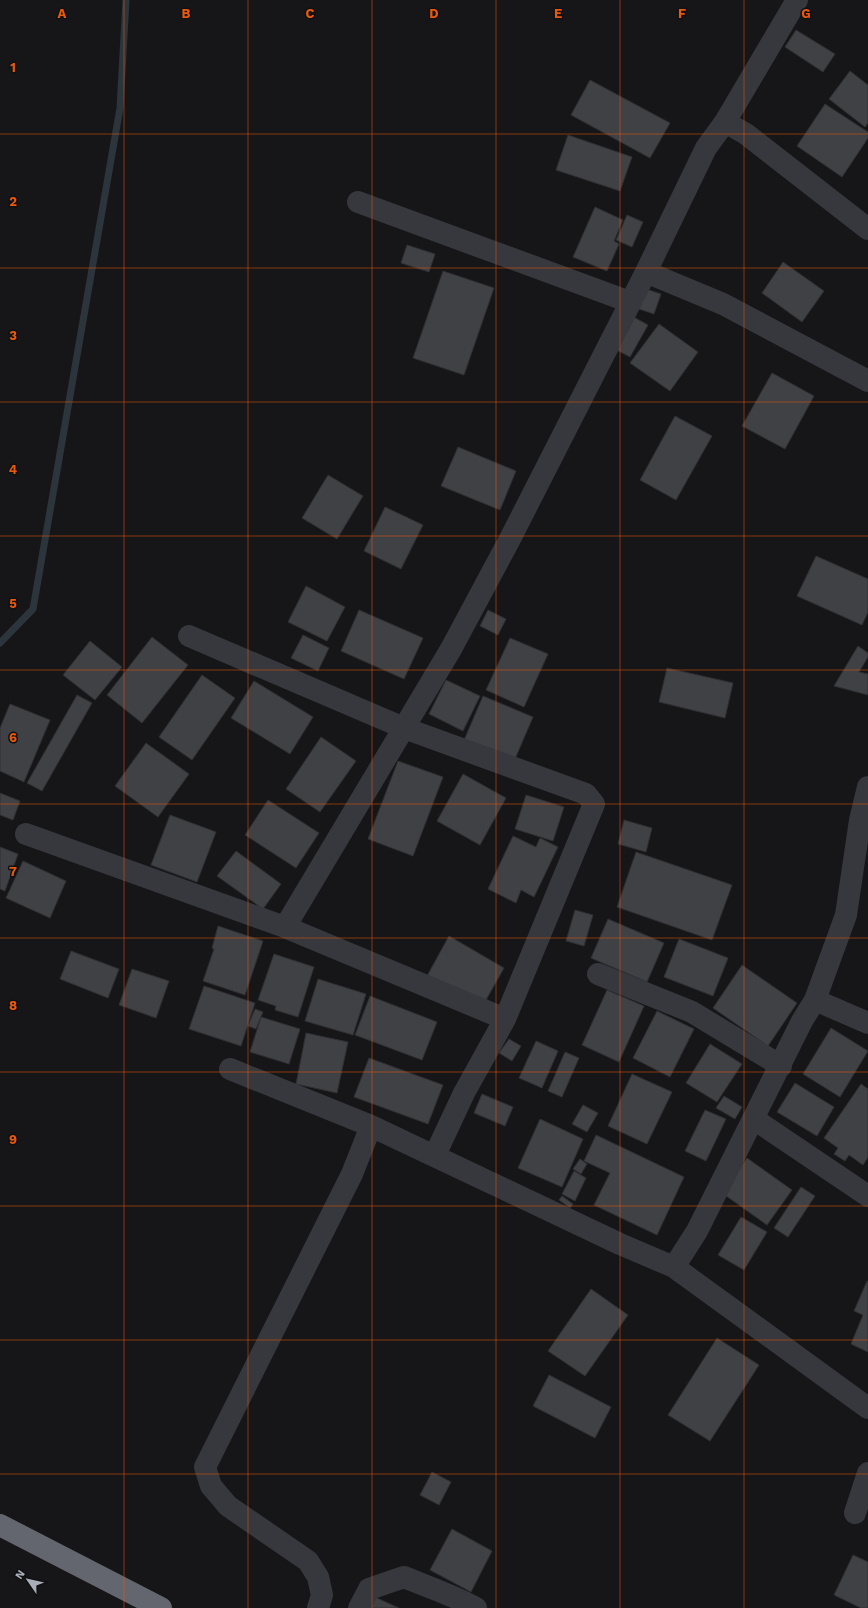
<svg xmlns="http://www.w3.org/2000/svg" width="868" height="1608" viewBox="0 0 868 1608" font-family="'Work Sans',sans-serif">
<rect width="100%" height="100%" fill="#161618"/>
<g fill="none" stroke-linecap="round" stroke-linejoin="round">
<path stroke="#2c353c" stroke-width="7" d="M 0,643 L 33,609 L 120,108 L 126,0"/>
</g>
<path fill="#404145" stroke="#303034" d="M 796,30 L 835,54 L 823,72 L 785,47 Z
M 850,71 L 868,85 L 868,123 L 865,127 L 829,99 Z
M 590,80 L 670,123 L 650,158 L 571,115 Z
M 825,104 L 868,132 L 868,138 L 842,177 L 797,146 Z
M 568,135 L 632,157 L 620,191 L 556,170 Z
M 595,207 L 623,220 L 614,241 L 619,244 L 607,271 L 573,257 Z
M 627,215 L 643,222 L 632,247 L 616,240 Z
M 407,245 L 435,254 L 429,272 L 401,263 Z
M 783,262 L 824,291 L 802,322 L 762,293 Z
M 443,271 L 494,288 L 464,375 L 413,358 Z
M 646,289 L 661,294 L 654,314 L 639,309 Z
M 630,315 L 648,325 L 630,357 L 613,348 Z
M 659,324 L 698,352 L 670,391 L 630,363 Z
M 772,373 L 814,396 L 785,449 L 742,426 Z
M 675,416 L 712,436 L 676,500 L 640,480 Z
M 458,447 L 516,471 L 500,510 L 441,486 Z
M 328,475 L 363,496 L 337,539 L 302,518 Z
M 385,507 L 423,525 L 401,569 L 364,551 Z
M 816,556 L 868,579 L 868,612 L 862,625 L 797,596 Z
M 306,586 L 345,607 L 327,641 L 288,622 Z
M 359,610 L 423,638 L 404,679 L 341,651 Z
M 488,610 L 506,619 L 498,635 L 480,626 Z
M 303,635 L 329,648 L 318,671 L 291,658 Z
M 152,637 L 188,665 L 142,723 L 107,695 Z
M 510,638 L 548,654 L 524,707 L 486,690 Z
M 90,641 L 122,667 L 95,700 L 63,675 Z
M 858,646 L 868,653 L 868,657 L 859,672 L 868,674 L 868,695 L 834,686 Z
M 667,668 L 733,683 L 725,718 L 659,702 Z
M 202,675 L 235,698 L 192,760 L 159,737 Z
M 446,680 L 480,696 L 463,731 L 429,714 Z
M 254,681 L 313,717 L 290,754 L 231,718 Z
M 77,695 L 92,703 L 42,791 L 27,783 Z
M 483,696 L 533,717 L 512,766 L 462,745 Z
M 10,704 L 50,720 L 24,782 L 0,771 L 0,728 Z
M 321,737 L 356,761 L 320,812 L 286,789 Z
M 146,743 L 189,774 L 158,817 L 115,786 Z
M 398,761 L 443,777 L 413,856 L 368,839 Z
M 463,774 L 506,798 L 480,845 L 437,821 Z
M 0,793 L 20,801 L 13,820 L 0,815 Z
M 526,795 L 564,807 L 553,841 L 515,829 Z
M 268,800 L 319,833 L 296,868 L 245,835 Z
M 170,815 L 216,832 L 197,882 L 151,865 Z
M 624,820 L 652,828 L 646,852 L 618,844 Z
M 513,836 L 536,847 L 540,838 L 558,847 L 534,897 L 521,890 L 516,903 L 488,889 Z
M 0,847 L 18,854 L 5,891 L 0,889 Z
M 236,851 L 281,884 L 263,909 L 217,876 Z
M 636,852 L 732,885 L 712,940 L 617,907 Z
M 23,861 L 66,881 L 50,918 L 6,898 Z
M 575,910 L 593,915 L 584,946 L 566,941 Z
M 608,919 L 664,943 L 647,982 L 591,958 Z
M 218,926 L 263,941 L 245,995 L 203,981 L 214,949 L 212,948 Z
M 449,936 L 504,968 L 482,1007 L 427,976 Z
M 679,939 L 728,958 L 713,996 L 664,977 Z
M 71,951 L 119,969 L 108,998 L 60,979 Z
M 274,954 L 314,967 L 298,1017 L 275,1010 L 276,1006 L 258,1000 Z
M 742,965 L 797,1003 L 768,1046 L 713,1008 Z
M 132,969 L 169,981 L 156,1018 L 119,1005 Z
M 318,979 L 366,994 L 353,1035 L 305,1021 Z
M 204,986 L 255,1003 L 241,1046 L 189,1029 Z
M 607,990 L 644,1006 L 619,1062 L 582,1045 Z
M 370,996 L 437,1022 L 422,1060 L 355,1035 Z
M 255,1009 L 263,1012 L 256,1029 L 248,1026 Z
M 657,1011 L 694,1029 L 670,1077 L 633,1058 Z
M 261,1017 L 300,1029 L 289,1064 L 250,1052 Z
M 831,1028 L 868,1051 L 840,1097 L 803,1074 Z
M 306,1033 L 348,1042 L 337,1093 L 296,1084 Z
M 509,1039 L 521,1046 L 512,1061 L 499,1053 Z
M 536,1041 L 558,1051 L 542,1088 L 519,1078 Z
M 710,1044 L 742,1064 L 717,1102 L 686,1083 Z
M 565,1052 L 579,1058 L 562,1097 L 548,1091 Z
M 369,1058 L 443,1085 L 428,1124 L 354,1097 Z
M 632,1074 L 672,1092 L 647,1144 L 608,1126 Z
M 795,1083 L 834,1107 L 817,1136 L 777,1112 Z
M 861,1084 L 868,1089 L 868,1157 L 863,1165 L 849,1155 L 845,1161 L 834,1154 L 838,1148 L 824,1138 Z
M 482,1094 L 513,1107 L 505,1126 L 474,1113 Z
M 724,1096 L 742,1107 L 735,1119 L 716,1108 Z
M 583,1105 L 598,1113 L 587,1132 L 572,1124 Z
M 705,1110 L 726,1119 L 706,1161 L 685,1151 Z
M 540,1119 L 583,1139 L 562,1187 L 518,1168 Z
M 596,1135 L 684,1177 L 657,1235 L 594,1205 L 610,1173 L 584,1161 Z
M 747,1158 L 792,1190 L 767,1225 L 722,1193 Z
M 580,1159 L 587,1164 L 581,1174 L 573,1169 Z
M 574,1171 L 586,1178 L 575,1201 L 562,1194 Z
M 801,1187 L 815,1196 L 788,1237 L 774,1228 Z
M 562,1196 L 573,1204 L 570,1208 L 559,1200 Z
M 741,1217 L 767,1232 L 744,1270 L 718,1255 Z
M 867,1281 L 868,1282 L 868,1352 L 851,1344 L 863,1315 L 854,1311 Z
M 591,1289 L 628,1315 L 585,1376 L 548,1351 Z
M 717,1338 L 759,1365 L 710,1441 L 668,1415 Z
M 549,1375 L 611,1407 L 595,1438 L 533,1406 Z
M 432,1472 L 451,1482 L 439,1505 L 420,1495 Z
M 452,1529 L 492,1551 L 471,1592 L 430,1570 Z
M 853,1555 L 868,1562 L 868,1608 L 861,1608 L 834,1595 Z
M 370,1595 L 399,1608 L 365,1608 Z"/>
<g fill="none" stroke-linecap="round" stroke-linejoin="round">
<path stroke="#37383d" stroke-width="22" d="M 725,122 L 797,0
M 358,202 L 630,302
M 646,272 L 723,304 L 868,381
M 189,636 L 404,728 L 586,794 L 594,804 L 505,1019 L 464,1093 L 435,1155
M 26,834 L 285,927 L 505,1019
M 285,927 L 451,649 L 511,537 L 646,272 L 706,148 L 725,122 L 746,134 L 868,229
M 598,974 L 692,1012 L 781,1066
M 815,1000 L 868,1023
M 230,1069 L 371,1126 L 620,1244 L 674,1267 L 697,1231 L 802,1021 L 815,1000 L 846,915 L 860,820 L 868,787
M 754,1119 L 868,1196
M 674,1267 L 868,1408
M 855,1513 L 868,1473
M 318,1608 L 322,1595 L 318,1577 L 308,1561 L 228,1506 L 211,1486 L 205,1467 L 352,1174 L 371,1126
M 359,1608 L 369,1589 L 404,1577 C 428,1587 453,1595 476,1608"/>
<path stroke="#63666e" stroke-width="22" d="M 0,1525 L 161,1608"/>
</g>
<path fill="none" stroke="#e8590c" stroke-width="1" stroke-opacity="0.55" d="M 124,0 L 124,1608M 248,0 L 248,1608M 372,0 L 372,1608M 496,0 L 496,1608M 620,0 L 620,1608M 744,0 L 744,1608M 0,134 L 868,134M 0,268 L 868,268M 0,402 L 868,402M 0,536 L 868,536M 0,670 L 868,670M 0,804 L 868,804M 0,938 L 868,938M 0,1072 L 868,1072M 0,1206 L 868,1206M 0,1340 L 868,1340M 0,1474 L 868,1474"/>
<g font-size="13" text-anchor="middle" font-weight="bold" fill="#e8590c" stroke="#111113" stroke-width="3" stroke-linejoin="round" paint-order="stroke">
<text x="62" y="18">A</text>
<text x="186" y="18">B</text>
<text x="310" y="18">C</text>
<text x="434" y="18">D</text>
<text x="558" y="18">E</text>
<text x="682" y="18">F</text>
<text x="806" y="18">G</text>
<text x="13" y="72">1</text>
<text x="13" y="206">2</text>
<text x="13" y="340">3</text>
<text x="13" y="474">4</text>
<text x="13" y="608">5</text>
<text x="13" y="742">6</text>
<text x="13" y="876">7</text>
<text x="13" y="1010">8</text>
<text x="13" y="1144">9</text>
</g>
<g transform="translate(28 1580) rotate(304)" stroke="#111113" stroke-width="3" paint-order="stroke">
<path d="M0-3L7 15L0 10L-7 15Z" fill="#a8adb8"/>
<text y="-6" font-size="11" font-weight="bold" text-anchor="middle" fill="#a8adb8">N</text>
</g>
</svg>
